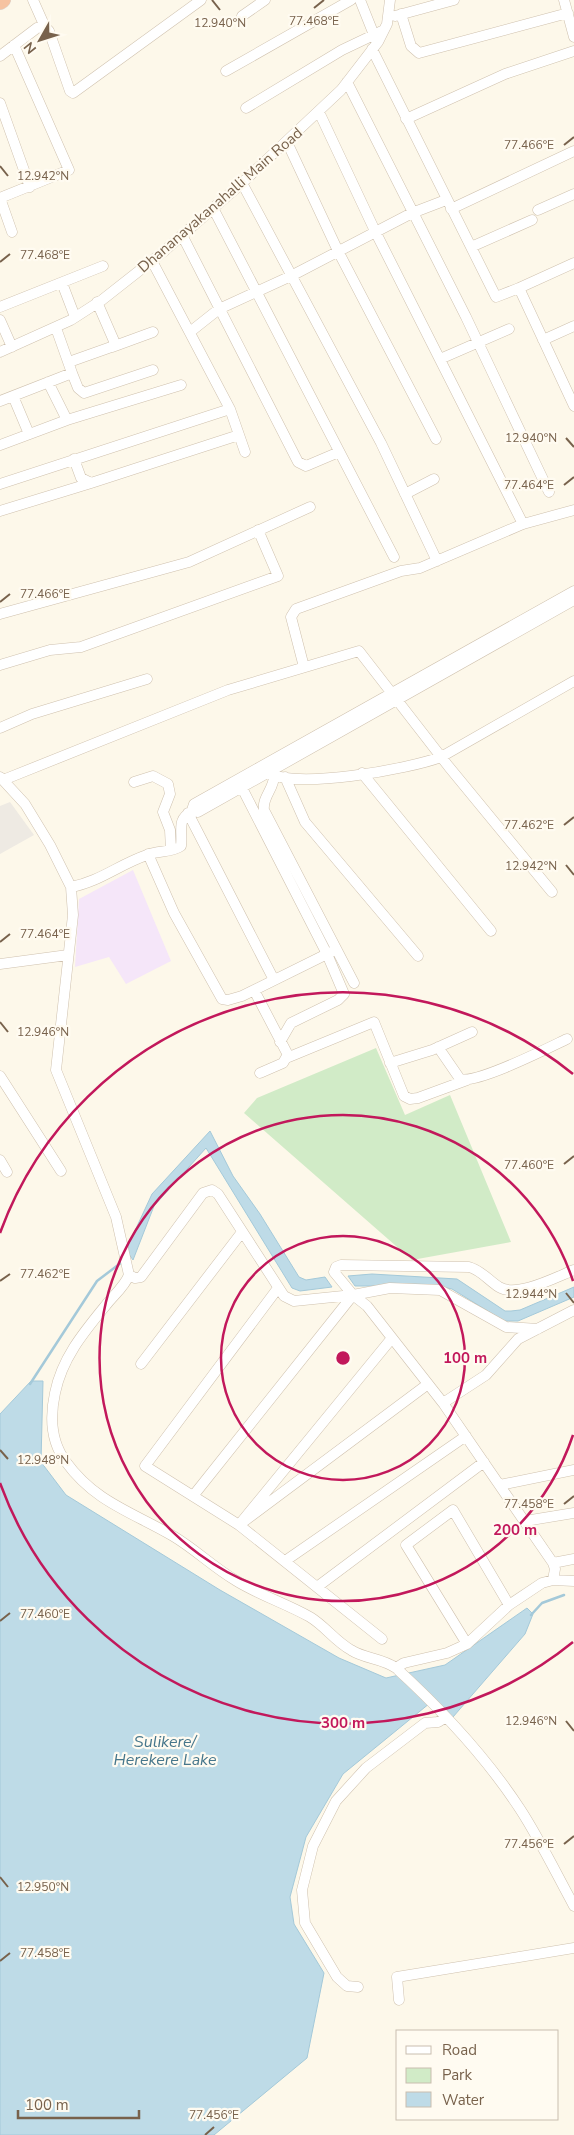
<svg xmlns="http://www.w3.org/2000/svg" width="574" height="2135" viewBox="0 0 574 2135" font-family="'Nunito Sans',sans-serif">
<rect width="100%" height="100%" fill="#fdf8ea"/>
<path fill="#eeeae3" d="M 10,802 L 34,835 L 0,854 L 0,806 Z"/>
<path fill="#f5e6f9" d="M 133,870 L 171,961 L 126,984 L 109,957 L 75,967 L 79,899 Z"/>
<path fill="#d1ebc7" d="M 376,1048 L 405,1115 L 450,1095 L 511,1242 L 412,1260 L 244,1113 L 257,1098 Z"/>
<path fill="#bedbe7" stroke="#a4c9d9" d="M 210,1131 L 233,1176 L 260,1214 L 299,1277 L 306,1280 L 325,1277 L 332,1287 L 300,1291 L 292,1288 L 206,1148 L 154,1206 L 133,1260 L 126,1250 L 152,1194 Z
M 372,1274 L 457,1279 L 505,1311 L 511,1311 L 520,1310 L 574,1287 L 574,1297 L 518,1321 L 504,1321 L 452,1289 L 439,1286 L 355,1286 L 348,1276 Z
M 31,1381 L 43,1381 L 41,1462 L 66,1495 L 220,1590 L 339,1658 L 386,1678 L 445,1665 L 527,1608 L 533,1614 L 525,1634 L 453,1717 L 430,1703 L 343,1774 L 306,1837 L 290,1897 L 294,1924 L 324,1973 L 307,2058 L 214,2135 L 0,2135 L 0,1414 Z"/>
<g fill="none" stroke-linecap="round" stroke-linejoin="round">
<path stroke="#a4c9d9" stroke-width="2.5" d="M 30,1384 L 97,1281 L 122,1262
M 531,1615 L 542,1603 L 564,1595"/>
<g stroke="#cfc1ae" stroke-width="11">
<path id="minor" d="M 33,0 L 45,27
M 360,0 L 374,35
M 564,0 L 574,37
M 401,14 L 411,46 L 419,53 L 568,13
M 242,16 L 265,0
M 395,16 L 454,0
M 372,49 L 496,297 L 519,288 L 574,406
M 0,56 L 37,28 L 45,27 L 49,31 L 70,91 L 73,93 L 201,0
M 226,71 L 351,0
M 347,82 L 466,317 L 549,492
M 0,103 L 30,187
M 246,108 L 342,50 L 384,30
M 319,112 L 375,231 L 523,524
M 406,119 L 505,74 L 574,51
M 287,142 L 338,251 L 436,439
M 242,183 L 381,443 L 437,561
M 0,198 L 69,170 L 14,45
M 0,198 L 12,232
M 213,208 L 394,557
M 451,209 L 574,151
M 538,210 L 574,194
M 182,235 L 298,462 L 306,466 L 339,452
M 471,247 L 532,220
M 62,283 L 75,317
M 519,288 L 574,263
M 0,307 L 103,266
M 0,320 L 12,347
M 190,332 L 219,309 L 291,276 L 412,213 L 446,200
M 543,340 L 574,326
M 112,347 L 153,332
M 0,352 L 71,320 L 102,300 L 163,252 L 242,183 L 341,90 L 378,42 L 387,24 L 390,0
M 440,359 L 509,329
M 69,362 L 114,346 L 114,341 L 97,302
M 72,373 L 78,388 L 84,393 L 153,370
M 48,382 L 67,420
M 13,396 L 29,434
M 0,401 L 72,373 L 56,328
M 230,409 L 245,452
M 0,445 L 67,420 L 181,385
M 74,459 L 81,478 L 91,483 L 239,435
M 0,484 L 230,409 L 152,261
M 405,494 L 434,479
M 0,511 L 91,483
M 574,591 L 194,804 L 192,810 L 198,812 L 574,600
M 0,614 L 189,562 L 310,507
M 0,665 L 50,650 L 81,647 L 278,576 L 258,530
M 304,667 L 291,617 L 296,609 L 401,571 L 420,568 L 523,524 L 574,510
M 0,728 L 32,714 L 147,679
M 267,772 C 296,790 409,769 441,757 L 574,681
M 362,773 L 491,931
M 274,776 C 274,789 262,797 264,810 L 354,983
M 0,777 L 25,804 L 50,845 L 71,887 L 73,915 L 56,1070 L 116,1217 L 129,1275 C 125,1286 113,1296 106,1305 C 84,1332 62,1358 55,1393 C 50,1416 51,1442 66,1462 C 95,1502 132,1512 173,1536 C 195,1549 213,1567 235,1580 C 259,1595 285,1603 310,1617 C 325,1626 335,1641 351,1650 C 365,1659 382,1658 396,1668 C 442,1710 486,1757 520,1809 C 539,1838 557,1875 574,1906
M 285,777 L 305,822 L 418,956
M 3,780 L 228,690 L 359,651 L 449,767 L 552,892
M 134,782 L 153,776 L 168,784 L 170,794 L 163,812 L 170,830 L 171,850
M 188,813 L 274,980
M 148,854 L 174,913 L 222,999 L 228,1000 L 242,996 L 327,954 L 241,786
M 71,887 C 99,882 120,864 147,855 C 158,850 172,853 181,846 C 183,830 176,820 192,811
M 0,964 L 68,955
M 254,990 L 289,1057 L 374,1022 L 404,1096 L 410,1099 L 418,1098 L 467,1080
M 280,1042 L 291,1023 L 338,1000 L 344,994 L 327,954 L 331,952
M 438,1047 L 460,1079 C 477,1084 548,1048 567,1039
M 390,1063 L 432,1050 L 472,1032
M 260,1073 L 283,1063 L 287,1056
M 0,1076 L 61,1171
M 0,1160 L 7,1172
M 129,1275 L 135,1278 L 141,1277 L 203,1193 L 212,1190 L 218,1194 L 284,1296 L 294,1301 L 353,1295 L 367,1306 L 443,1403 L 553,1563 L 555,1569 L 553,1580
M 278,1288 L 145,1466 L 239,1525 L 392,1338
M 353,1295 L 334,1272 L 336,1267 L 341,1265 L 469,1267 C 481,1270 488,1280 499,1287 C 517,1298 556,1277 574,1270
M 141,1364 L 242,1232
M 443,1403 L 486,1375 L 518,1339 L 574,1310
M 500,1485 L 574,1470
M 193,1496 L 353,1295 L 390,1288 L 440,1290 L 506,1327 L 538,1329
M 525,1521 L 574,1513
M 285,1561 L 466,1436
M 553,1563 L 574,1559
M 317,1587 L 484,1462
M 382,1639 L 239,1525 L 428,1384
M 467,1644 L 406,1545 L 453,1510 L 509,1605
M 396,1668 L 404,1663 L 447,1653 L 467,1644 L 509,1605 L 542,1583 L 553,1580 L 574,1581
M 358,1987 L 347,1986 L 337,1977 L 305,1923 L 302,1890 L 313,1846 L 336,1801 L 366,1768 L 425,1723 L 438,1722 L 446,1717
M 399,2000 L 397,1977 L 574,1948"/>
</g>
<g stroke="#dcd6d0" stroke-width="16">
<path id="highway" d="M 0,2 L 3,0"/>
</g>
<use href="#minor" stroke="#fff" stroke-width="10"/>
<use href="#highway" stroke="#f6c3a1" stroke-width="15"/>
</g>
<path fill="none" stroke="#78624c" stroke-width="2" d="M 212,0 L 220,10M 314,8 L 324,0M 564,145 L 574,137M 0,166 L 8,176M 0,262 L 10,254M 566,438 L 574,447M 564,485 L 574,477M 0,602 L 10,594M 564,825 L 574,817M 566,865 L 574,875M 0,942 L 10,934M 0,1022 L 8,1032M 564,1164 L 574,1156M 0,1281 L 10,1274M 566,1293 L 574,1303M 0,1450 L 8,1459M 564,1504 L 574,1496M 0,1621 L 10,1613M 566,1721 L 574,1731M 564,1844 L 574,1836M 0,1877 L 8,1887M 0,1961 L 10,1953M 205,2135 L 214,2127"/>
<g fill="none" stroke="#c2185b" stroke-width="2.5">
<circle cx="343" cy="1358" r="122"/>
<path d="M573 1435A243 243 0 1 1 573 1281"/>
<path d="M573 1642A365 365 0 0 1 0 1483M0 1233A365 365 0 0 1 573 1074"/>
</g>
<g text-anchor="middle" stroke-width="4.5" stroke-linejoin="round" paint-order="stroke">
<g font-size="15" fill="#78624c" stroke="#fffbf1">
<text transform="translate(220 200) rotate(-41)" y="5">Dhananayakanahalli Main Road</text>
</g>
<g font-size="16" font-style="italic" fill="#46768b" stroke="#fffbf1">
<text x="165" y="1747">Sulikere/<tspan x="165" dy="18">Herekere Lake</tspan></text>
</g>
</g>
<g font-size="12" text-anchor="middle" fill="#78624c" stroke="#fffbf1" stroke-width="4.5" stroke-linejoin="round" paint-order="stroke">
<text x="314" y="25">77.468°E</text>
<text x="220" y="27">12.940°N</text>
<text x="529" y="149">77.466°E</text>
<text x="43" y="180">12.942°N</text>
<text x="45" y="259">77.468°E</text>
<text x="531" y="442">12.940°N</text>
<text x="529" y="489">77.464°E</text>
<text x="45" y="598">77.466°E</text>
<text x="529" y="829">77.462°E</text>
<text x="531" y="870">12.942°N</text>
<text x="45" y="938">77.464°E</text>
<text x="43" y="1036">12.946°N</text>
<text x="529" y="1169">77.460°E</text>
<text x="45" y="1278">77.462°E</text>
<text x="531" y="1298">12.944°N</text>
<text x="43" y="1464">12.948°N</text>
<text x="529" y="1508">77.458°E</text>
<text x="45" y="1618">77.460°E</text>
<text x="531" y="1725">12.946°N</text>
<text x="529" y="1848">77.456°E</text>
<text x="43" y="1891">12.950°N</text>
<text x="45" y="1957">77.458°E</text>
<text x="214" y="2119">77.456°E</text>
</g>
<circle cx="343" cy="1358" r="8" fill="#c2185b" stroke="#fffbf1" stroke-width="2.5"/>
<g font-size="15" text-anchor="middle" font-weight="bold" fill="#c2185b" stroke="#fffbf1" stroke-width="4.5" stroke-linejoin="round" paint-order="stroke">
<text x="465" y="1363">100 m</text>
<text x="515" y="1535">200 m</text>
<text x="343" y="1728">300 m</text>
</g>
<rect x="396" y="2030" width="162" height="90" fill="#fffbf1" stroke="#c9beaf"/>
<rect x="406" y="2046" width="25" height="8" fill="#ffffff" stroke="#c9beaf"/>
<text x="442" y="2055" font-size="15" fill="#78624c">Road</text>
<rect x="406" y="2068" width="25" height="15" fill="#d1ebc7" stroke="#c9beaf"/>
<text x="442" y="2080" font-size="15" fill="#78624c">Park</text>
<rect x="406" y="2092" width="25" height="15" fill="#bedbe7" stroke="#c9beaf"/>
<text x="442" y="2105" font-size="15" fill="#78624c">Water</text>
<g transform="translate(40 40) rotate(231)" stroke="#fffbf1" stroke-width="4" paint-order="stroke">
<path d="M0-4L9 19L0 12L-9 19Z" fill="#78624c"/>
<text y="-8" font-size="14" font-weight="bold" text-anchor="middle" fill="#78624c">N</text>
</g>
<path d="M18 2110v8h121v-8" fill="none" stroke="#78624c" stroke-width="2.5"/>
<text x="25" y="2110" font-size="15" fill="#78624c" stroke="#fffbf1" stroke-width="4" paint-order="stroke">100 m</text>
</svg>
